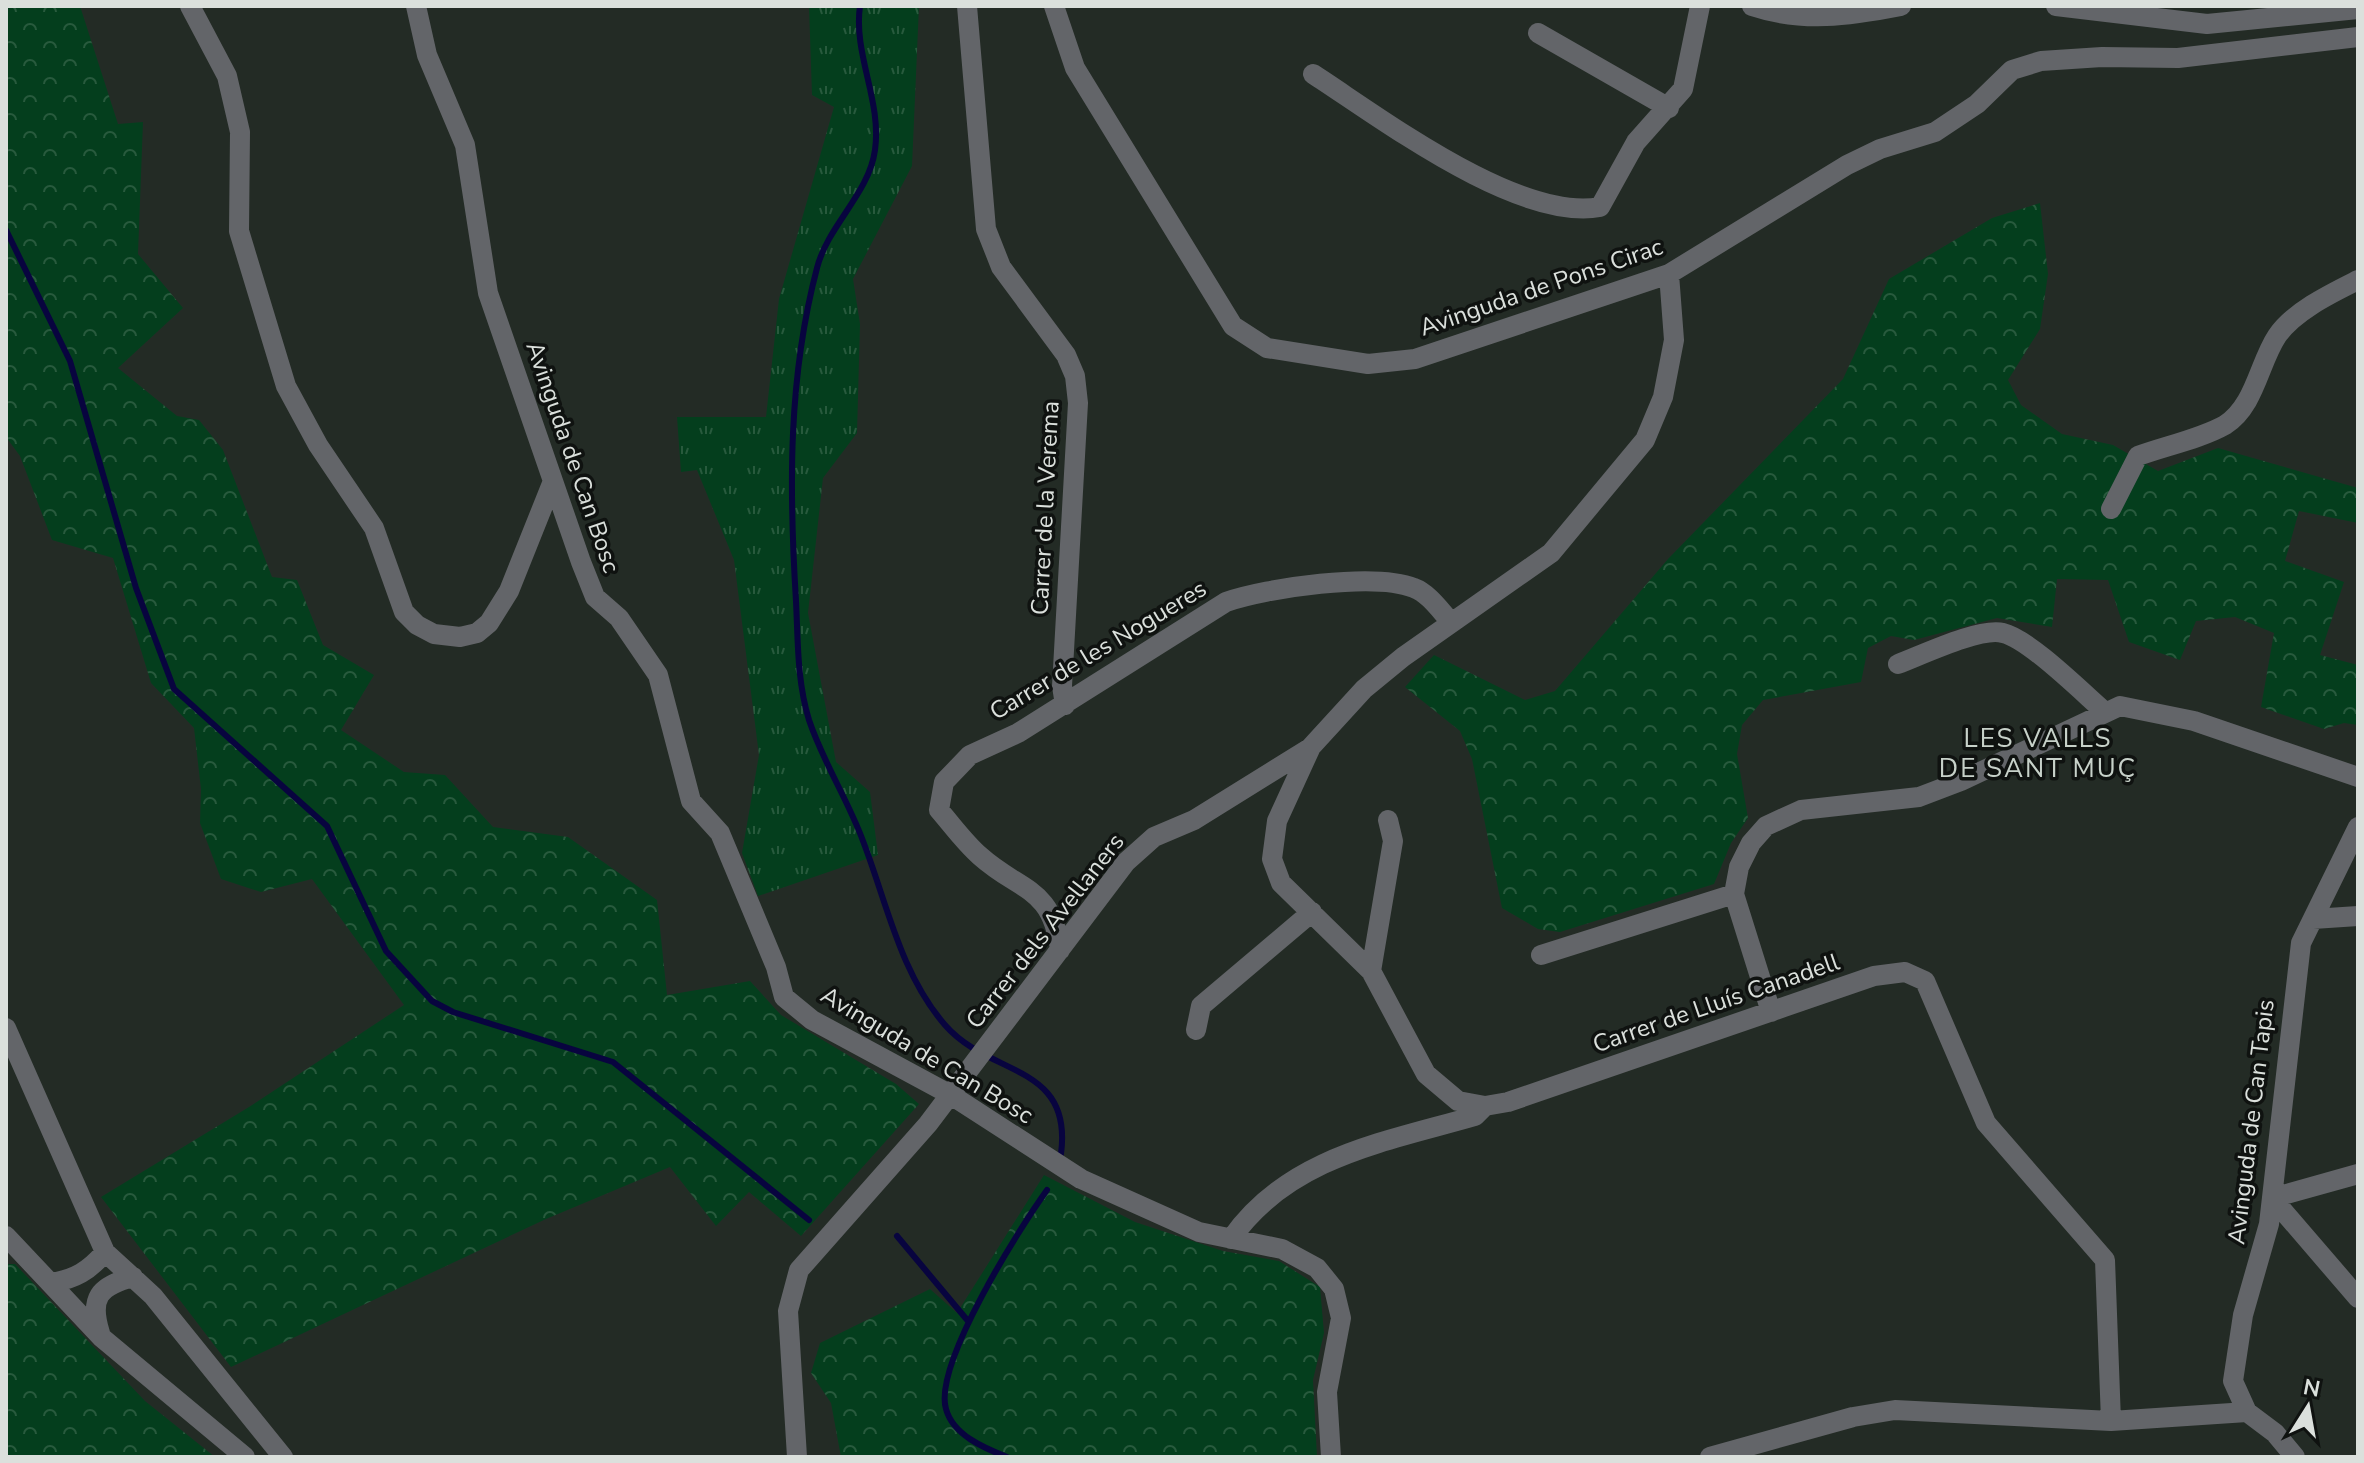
<svg xmlns="http://www.w3.org/2000/svg" width="2364" height="1463" viewBox="0 0 2364 1463" font-family="'Nunito Sans',sans-serif">
<defs>
<pattern id="grass-tufts" width="24" height="20" patternUnits="userSpaceOnUse" patternTransform="scale(2)"><rect width="24" height="20" fill="#043e1d"/><path d="M3 7l-1-3M5 7V3M7 7l1-3M15 17l-1-3M17 17v-4M19 17l1-3" fill="none" stroke="#285a3d"/></pattern>
<pattern id="forest-crowns" width="20" height="18" patternUnits="userSpaceOnUse" patternTransform="scale(2)"><rect width="20" height="18" fill="#043e1d"/><path d="M2 6a3 3 0 1 1 6 0M12 15a3 3 0 1 1 6 0" fill="none" stroke="#285a3d"/></pattern>
</defs>
<rect width="100%" height="100%" fill="#232b25"/>
<path fill="url(#grass-tufts)" d="M 809,6 L 919,6 L 912,166 L 853,279 L 860,324 L 857,433 L 823,478 L 808,613 L 836,762 L 870,792 L 878,855 L 758,896 L 742,853 L 759,755 L 734,560 L 697,470 L 681,472 L 677,417 L 766,417 L 779,299 L 834,107 L 812,95 Z"/>
<path fill="url(#forest-crowns)" d="M 80,6 L 118,124 L 143,122 L 138,254 L 183,308 L 118,368 L 177,416 L 199,420 L 223,450 L 272,577 L 297,580 L 323,645 L 374,675 L 341,730 L 404,772 L 445,775 L 493,827 L 568,837 L 657,900 L 667,995 L 750,981 L 781,1015 L 896,1084 L 919,1104 L 801,1236 L 749,1192 L 716,1226 L 670,1167 L 546,1219 L 231,1367 L 101,1197 L 249,1107 L 404,1005 L 312,879 L 261,892 L 221,879 L 200,823 L 201,789 L 194,728 L 151,683 L 113,558 L 52,540 L 20,456 L 6,437 L 6,8 Z
M 2040,203 L 2048,274 L 2040,329 L 2008,380 L 2021,405 L 2062,434 L 2113,445 L 2158,471 L 2218,448 L 2358,488 L 2358,523 L 2299,511 L 2285,561 L 2344,582 L 2320,655 L 2358,665 L 2358,725 L 2344,723 L 2324,729 L 2261,707 L 2274,633 L 2235,617 L 2196,621 L 2180,660 L 2129,642 L 2108,580 L 2057,579 L 2052,627 L 1997,618 L 1914,640 L 1891,636 L 1868,648 L 1861,682 L 1763,700 L 1742,725 L 1737,754 L 1748,818 L 1731,843 L 1714,884 L 1560,932 L 1538,929 L 1502,908 L 1472,759 L 1460,731 L 1405,687 L 1434,655 L 1525,700 L 1555,691 L 1668,559 L 1843,379 L 1889,279 L 1992,218 Z
M 1044,1175 L 1135,1222 L 1223,1251 L 1279,1261 L 1320,1287 L 1324,1333 L 1313,1380 L 1317,1457 L 841,1457 L 831,1403 L 811,1373 L 820,1343 L 930,1289 L 957,1313 Z
M 6,1264 L 15,1264 L 145,1401 L 215,1457 L 6,1457 Z"/>
<g fill="none" stroke-linecap="round" stroke-linejoin="round">
<path stroke="#08043f" stroke-width="6" d="M 860,6 C 853,54 882,101 875,150 C 869,194 828,225 817,268 C 788,378 789,488 796,601 C 798,641 797,681 809,720 C 823,762 848,800 863,841 C 887,903 900,973 945,1025 C 990,1077 1073,1063 1061,1154
M 6,230 L 70,361 L 136,588 L 174,689 L 327,826 L 386,951 L 432,1001 L 453,1012 L 613,1062 L 809,1220
M 897,1236 L 968,1321
M 1007,1457 C 984,1448 953,1435 946,1409 C 933,1365 1019,1229 1047,1190"/>
<path stroke="#636569" stroke-width="20" d="M 190,6 L 227,76 L 240,132 L 239,231 L 286,386 L 318,445 L 374,528 L 404,612 L 417,625 L 434,634 L 460,637 L 477,633 L 489,623 L 509,591 L 553,481
M 416,6 L 427,55 L 465,145 L 488,293 L 581,562 L 595,597 L 619,618 L 658,675 L 691,801 L 720,833 L 776,967 L 784,997 L 812,1020 L 951,1095 L 1081,1179 L 1199,1232 L 1282,1249 L 1317,1268 L 1334,1289 L 1341,1318 L 1327,1392 L 1331,1457
M 967,6 L 986,229 L 1001,267 L 1066,355 L 1075,376 L 1078,403 L 1062,686 L 1065,705
M 1054,6 L 1075,68 L 1233,326 L 1267,348 L 1368,364 L 1415,359 L 1669,274 L 1847,165 L 1880,149 L 1935,132 L 1977,104 L 2012,70 L 2041,61 L 2102,57 L 2178,58 L 2358,37
M 1752,6 C 1803,23 1849,16 1901,6
M 2056,6 L 2207,24 L 2358,9
M 1538,33 L 1669,108
M 1313,74 C 1381,118 1518,222 1600,207 L 1636,142 L 1683,89 L 1700,6
M 2111,509 L 2138,456 C 2165,446 2200,439 2225,425 C 2255,406 2259,363 2277,336 C 2294,311 2332,293 2358,280
M 1898,664 C 1922,655 1980,627 2003,633 C 2029,639 2083,693 2105,712
M 1310,749 L 1277,821 L 1272,859 L 1281,883 L 1371,971 L 1426,1074 L 1458,1101 L 1485,1106 L 1508,1102 L 1874,976 L 1905,972 L 1925,981 L 1986,1123 L 2105,1260 L 2111,1421
M 2313,919 L 2358,916
M 1060,950 C 1052,886 1020,892 980,856 C 965,843 952,825 939,810 L 944,782 L 970,755 L 1018,733 L 1226,602 C 1266,588 1375,572 1414,588 C 1428,593 1440,610 1450,621
M 1541,955 L 1734,894
M 1371,971 L 1393,841 L 1388,820
M 1771,1012 L 1734,894 L 1739,867 L 1751,843 L 1766,826 L 1801,810 L 1919,797 L 1961,781 L 2120,706 L 2194,721 L 2358,777
M 6,1028 L 105,1252 L 153,1296 L 283,1457
M 1196,1030 L 1201,1006 L 1312,912
M 2272,1198 L 2358,1298
M 2272,1198 L 2358,1174
M 6,1236 L 101,1337 L 245,1457
M 1231,1239 C 1288,1157 1385,1142 1475,1116 L 1485,1106
M 51,1283 C 75,1279 89,1271 105,1252
M 100,1333 C 89,1298 99,1286 133,1277
M 797,1457 L 788,1311 L 799,1270 L 928,1124 L 1126,862 L 1154,837 L 1194,820 L 1310,748 L 1364,689 L 1403,657 L 1551,553 L 1645,440 L 1663,397 L 1674,340 L 1669,274
M 1710,1457 L 1853,1417 L 1895,1410 L 2111,1421 L 2247,1412
M 2295,1457 L 2275,1433 L 2247,1412 L 2233,1381 L 2243,1315 L 2269,1224 L 2301,943 L 2358,827"/>
</g>
<g text-anchor="middle" stroke-width="7" stroke-linejoin="round" paint-order="stroke">
<g font-size="24" fill="#dbe0dc" stroke="#0f1210">
<text transform="translate(1541 287) rotate(-19)" y="8">Avinguda de Pons Cirac</text>
<text transform="translate(573 457) rotate(71)" y="8">Avinguda de Can Bosc</text>
<text transform="translate(1045 508) rotate(-87)" y="8">Carrer de la Verema</text>
<text transform="translate(1098 650) rotate(-31)" y="8">Carrer de les Nogueres</text>
<text transform="translate(1045 931) rotate(-52)" y="8">Carrer dels Avellaners</text>
<text transform="translate(1716 1003) rotate(-19)" y="8">Carrer de Lluís Canadell</text>
<text transform="translate(927 1055) rotate(31)" y="8">Avinguda de Can Bosc</text>
<text transform="translate(2251 1122) rotate(-83)" y="8">Avinguda de Can Tapis</text>
</g>
<g font-size="26" letter-spacing="2" fill="#c7d1c9" stroke="#0f1210">
<text x="2038" y="747">LES VALLS<tspan x="2038" dy="30">DE SANT MUÇ</tspan></text>
</g>
</g>
<rect width="2364" height="1463" fill="none" stroke="#dbe0dc" stroke-width="16"/>
<g transform="translate(2308 1407) rotate(11)" stroke="#0f1210" stroke-width="6" paint-order="stroke">
<path d="M0-6L14 30L0 20L-14 30Z" fill="#dbe0dc"/>
<text y="-12" font-size="22" font-weight="bold" text-anchor="middle" fill="#dbe0dc">N</text>
</g>
</svg>
